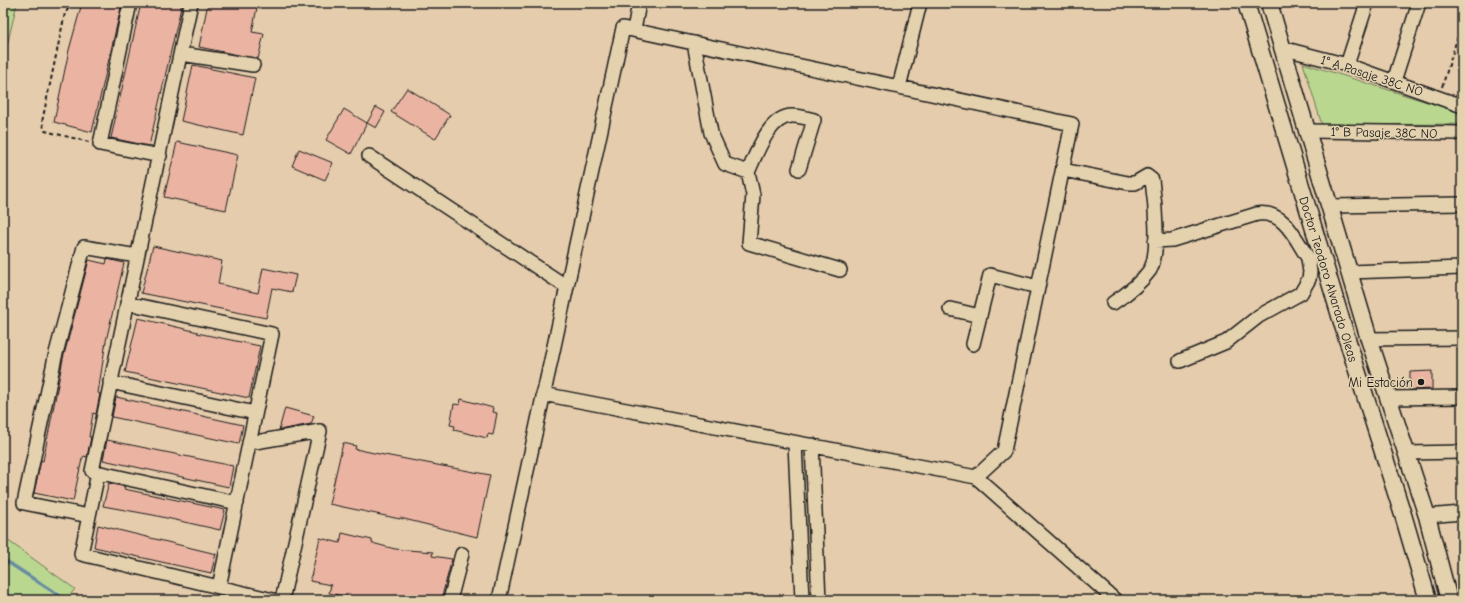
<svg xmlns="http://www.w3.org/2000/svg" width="1465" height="603" viewBox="0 0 1465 603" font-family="'Comic Neue',sans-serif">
<rect width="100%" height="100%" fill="#e5ccac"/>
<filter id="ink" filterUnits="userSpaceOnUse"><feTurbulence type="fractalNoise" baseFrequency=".025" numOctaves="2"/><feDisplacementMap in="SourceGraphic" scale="8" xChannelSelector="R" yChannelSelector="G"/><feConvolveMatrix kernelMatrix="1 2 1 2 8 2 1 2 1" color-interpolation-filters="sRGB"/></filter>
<g filter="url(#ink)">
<path fill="#bad78f" stroke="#6b7a56" d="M 3,3 L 17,3 L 3,63 Z
M 1303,63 L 1462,113 L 1462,124 L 1322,125 Z
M 3,537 L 75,589 L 66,600 L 3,600 Z"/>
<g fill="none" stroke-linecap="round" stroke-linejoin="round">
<path stroke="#678da2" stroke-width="3.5" d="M 3,559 L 66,600"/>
</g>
<path fill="#ebb4a2" stroke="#1c1c1c" d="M 82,3 L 122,3 L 92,132 L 54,122 L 69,50 Z
M 141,3 L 182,3 L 149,146 L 111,138 Z
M 208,3 L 258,3 L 252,32 L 264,34 L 258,59 L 199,47 Z
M 193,65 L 255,78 L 243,135 L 181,121 Z
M 407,88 L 450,115 L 435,139 L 391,112 Z
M 376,107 L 385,112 L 376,128 L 367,123 Z
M 344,109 L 367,123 L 351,154 L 326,140 Z
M 177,142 L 238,155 L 226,210 L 164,197 Z
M 299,149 L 333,163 L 325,180 L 292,166 Z
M 153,246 L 222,261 L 218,284 L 258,293 L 263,268 L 296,275 L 292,292 L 272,288 L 266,318 L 141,293 Z
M 107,259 L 124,263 L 106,341 L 98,393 L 100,394 L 96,414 L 93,413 L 89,437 L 91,437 L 87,457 L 84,456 L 82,459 L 73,501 L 34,493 L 41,460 L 43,461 L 63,359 L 89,260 L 106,264 Z
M 138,318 L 198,332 L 197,333 L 260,346 L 249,398 L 125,372 Z
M 1432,371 L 1432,389 L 1410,390 L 1410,372 Z
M 116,397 L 243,425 L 239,444 L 112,417 Z
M 461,399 L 493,408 L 492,412 L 497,413 L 493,435 L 488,434 L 487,438 L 454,430 L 455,426 L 450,425 L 454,404 L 460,405 Z
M 285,408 L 314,416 L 311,424 L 279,430 Z
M 107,440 L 233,466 L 229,487 L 103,460 Z
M 343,443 L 356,446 L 355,449 L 374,453 L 490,475 L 477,537 L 400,518 L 400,519 L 329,504 Z
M 109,483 L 125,487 L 124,489 L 225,510 L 220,530 L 153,515 L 103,506 Z
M 98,525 L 216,554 L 211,573 L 94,547 Z
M 342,533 L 372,540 L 372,543 L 395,549 L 433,552 L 432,556 L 452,559 L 441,600 L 362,600 L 329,593 L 331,585 L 310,581 L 320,538 L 340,543 Z"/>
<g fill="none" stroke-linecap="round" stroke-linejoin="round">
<g stroke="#1c1c1c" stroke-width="16">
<path id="minor" d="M 130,3 L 100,144 L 160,156
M 191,3 L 92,471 L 237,503
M 634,30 L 639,3
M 694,43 L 711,133 L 725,164 L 748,172 C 756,155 769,115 793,116 C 800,116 807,118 814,120 L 799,169
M 1282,48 L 1347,65 L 1462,106
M 181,54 L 253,65
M 1347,65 L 1367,3
M 1394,81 L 1419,3
M 899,87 L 920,3
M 1307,131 L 1462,133
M 369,156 L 567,287
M 1063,170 L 1128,183 L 1135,183 L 1147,176 L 1152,180 C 1155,201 1160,253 1150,270 C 1140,284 1127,294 1113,303
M 748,172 L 753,195 L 749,243 L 840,270
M 1330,206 L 1462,204
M 1155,241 L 1172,240 L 1257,214 C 1284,210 1295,238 1308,258 L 1310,272 L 1309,279 L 1301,293 L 1259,316 L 1226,342 L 1180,361
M 1349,272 L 1462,268
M 127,303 L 272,334 L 219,587
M 950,309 L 980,316
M 1369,339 L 1462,338
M 973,344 L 990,275 L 1038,287
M 110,382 L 255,413
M 543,394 L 976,477 L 1115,600
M 1389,398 L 1462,397
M 249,443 L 320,431 L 282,600
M 795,443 L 802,600
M 812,445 L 819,600
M 1407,453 L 1462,452
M 98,473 L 81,554 L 273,600
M 89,516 L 24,503 L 55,357 L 84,247 L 137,256
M 1427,516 L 1462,513
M 450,600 L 462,554
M 499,600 L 623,28 L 1072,124 L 1004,451 L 976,477"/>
</g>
<g stroke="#1c1c1c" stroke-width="19">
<path id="major" d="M 1246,3 L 1347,339 L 1404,518 L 1428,600
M 1269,3 L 1369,339 L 1427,516 L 1449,600"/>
</g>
<path stroke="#1c1c1c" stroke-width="2" stroke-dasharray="4 3" stroke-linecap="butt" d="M 73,3 L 65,13 L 42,122 L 45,131 L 89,142
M 1442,87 L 1462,23"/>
<use href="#minor" stroke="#e4d2af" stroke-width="13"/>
<use href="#major" stroke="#e4d2af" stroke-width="16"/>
</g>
</g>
<circle fill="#1c1c1c" stroke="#e4d2af" stroke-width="1.5" cx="1421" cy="382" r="4"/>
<g text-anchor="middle" stroke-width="3" stroke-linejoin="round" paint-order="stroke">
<g font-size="13" fill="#1c1c1c" stroke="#e4d2af">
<text transform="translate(1372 75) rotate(18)" y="5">1° A Pasaje 38C NO</text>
<text transform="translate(1384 132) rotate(1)" y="5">1° B Pasaje 38C NO</text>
<text transform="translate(1329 279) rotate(73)" y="5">Doctor Teodoro Alvarado Oleas</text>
</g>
<g font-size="13" fill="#1c1c1c" stroke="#e4d2af" text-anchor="end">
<text x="1413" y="387">Mi Estación</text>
</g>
</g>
<rect width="1465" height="603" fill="none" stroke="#e4d2af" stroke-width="16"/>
<rect x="8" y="8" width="1449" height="587" fill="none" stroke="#1c1c1c" stroke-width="1.5" filter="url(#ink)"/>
</svg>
